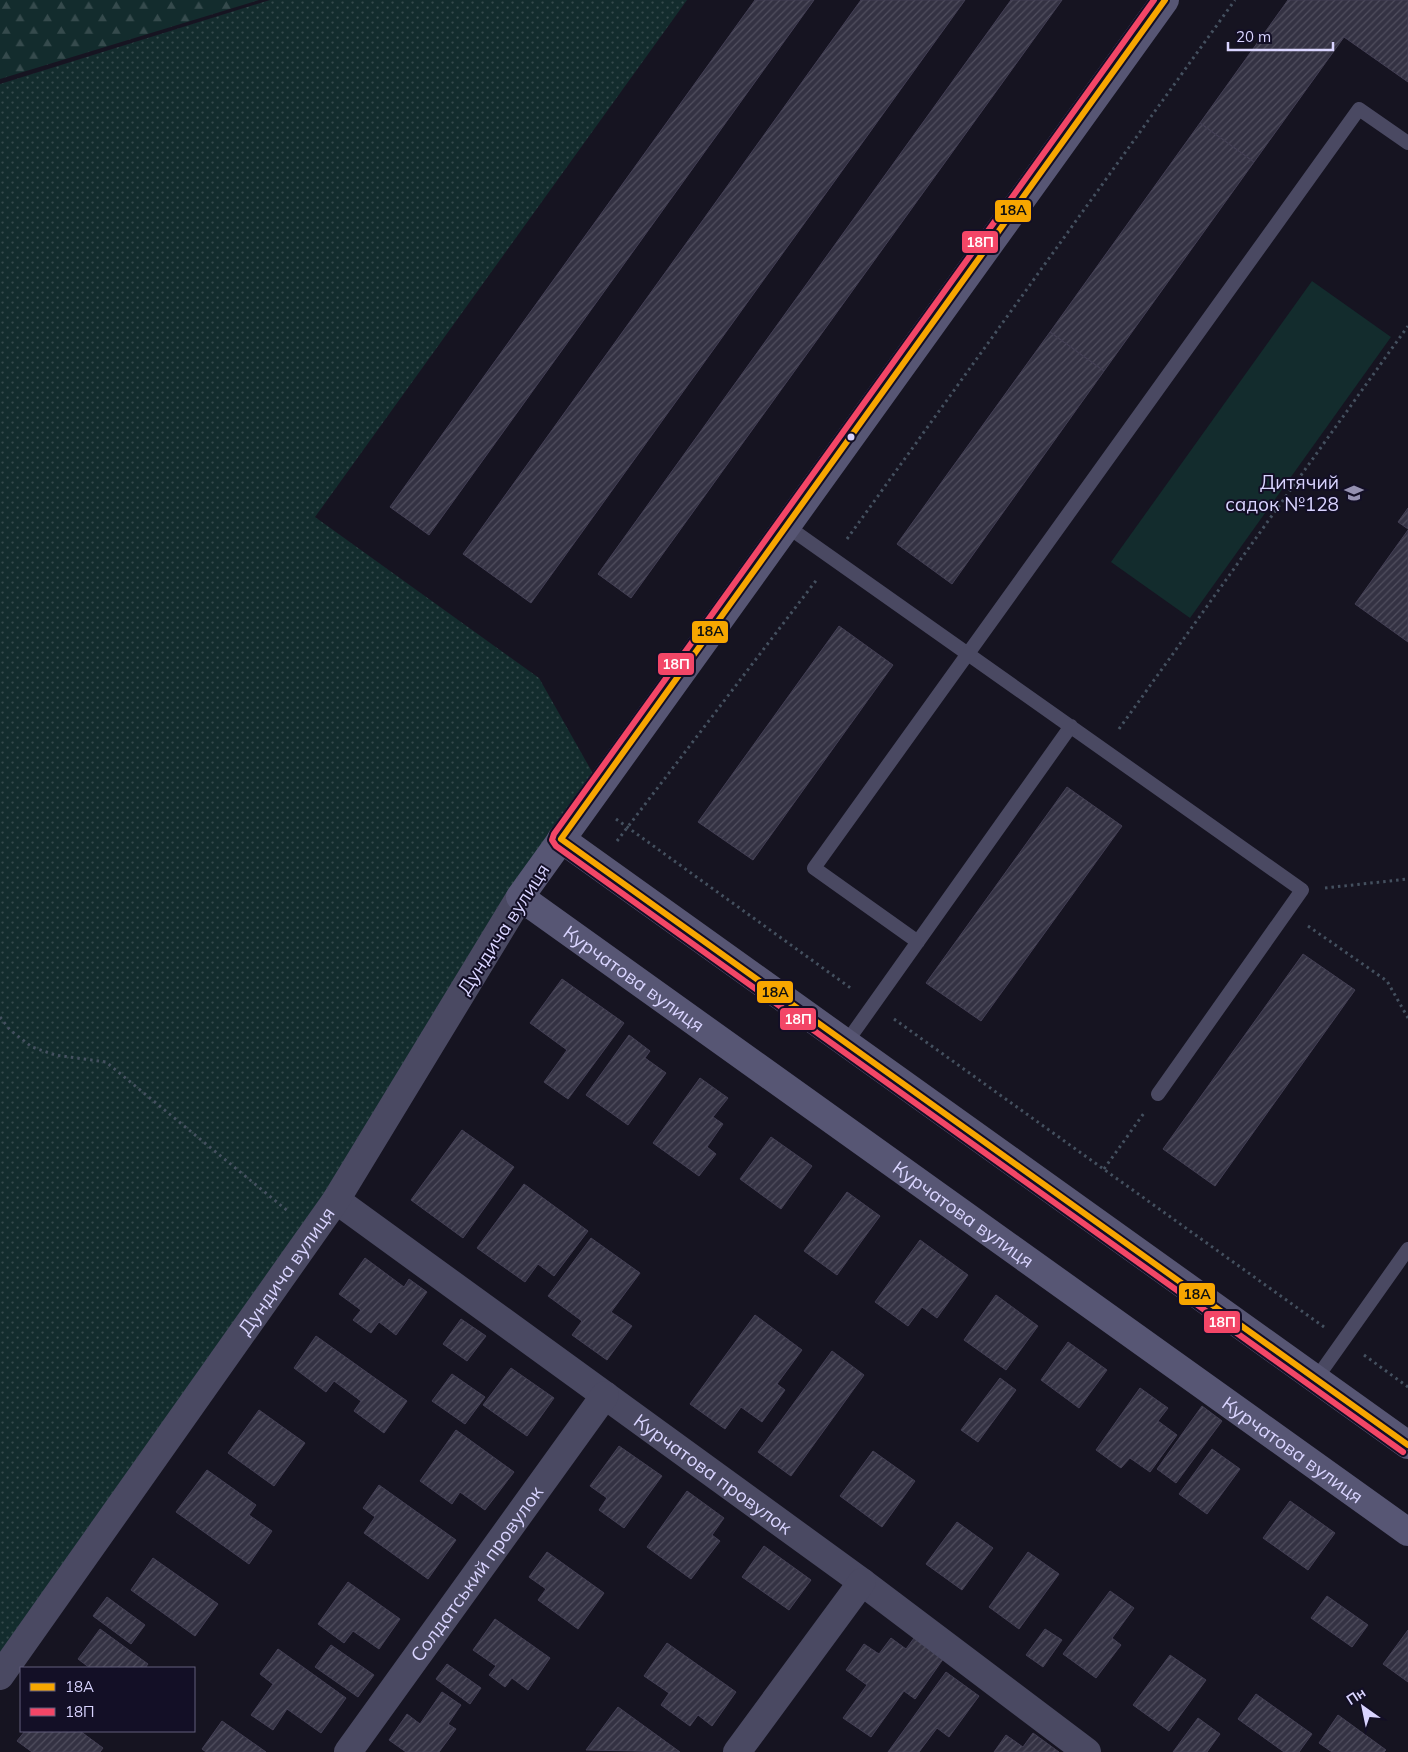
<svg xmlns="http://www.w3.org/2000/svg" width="1408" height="1752" viewBox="0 0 1408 1752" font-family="Mulish,sans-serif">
<defs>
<pattern id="forest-firs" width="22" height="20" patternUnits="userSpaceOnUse" patternTransform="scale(1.25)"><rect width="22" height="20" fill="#132c2d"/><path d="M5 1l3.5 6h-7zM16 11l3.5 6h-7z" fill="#354a4c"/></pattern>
<pattern id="garden-dots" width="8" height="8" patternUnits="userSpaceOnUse" patternTransform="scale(1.25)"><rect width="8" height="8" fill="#132c2d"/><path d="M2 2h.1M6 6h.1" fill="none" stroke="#354a4c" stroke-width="1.8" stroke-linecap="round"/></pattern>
<pattern id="building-hatch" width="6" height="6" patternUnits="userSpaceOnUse" patternTransform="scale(1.25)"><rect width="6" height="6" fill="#343243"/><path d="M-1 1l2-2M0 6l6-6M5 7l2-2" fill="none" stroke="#514f5f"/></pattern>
</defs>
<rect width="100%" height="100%" fill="#161421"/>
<path fill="#132c2d" d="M 1312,281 L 1391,337 L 1190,618 L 1111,562 Z"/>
<path fill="url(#forest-firs)" d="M 0,0 L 259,0 L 0,79 Z"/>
<path fill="url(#garden-dots)" d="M 270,0 L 687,0 L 315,517 L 539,678 L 600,786 L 336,1200 L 0,1677 L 0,84 Z"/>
<path fill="url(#building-hatch)" stroke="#433f54" d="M 755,0 L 814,0 L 429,535 L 390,507 Z
M 861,0 L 965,0 L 531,603 L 463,554 Z
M 1011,0 L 1062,0 L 631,598 L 598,574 Z
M 1288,0 L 1408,0 L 1408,82 L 1344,37 L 1254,162 L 1200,123 Z
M 1200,123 L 1254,162 L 1104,371 L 1050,332 Z
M 1050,332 L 1104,371 L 952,584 L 897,544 Z
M 1408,508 L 1408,529 L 1398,522 Z
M 1408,530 L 1408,642 L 1355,604 Z
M 839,626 L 893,665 L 753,860 L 698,822 Z
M 1067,787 L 1122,826 L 981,1021 L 926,983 Z
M 1303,954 L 1355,990 L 1215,1186 L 1163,1149 Z
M 562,979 L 624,1023 L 568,1099 L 544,1082 L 567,1050 L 530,1023 Z
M 629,1035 L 650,1051 L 645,1058 L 666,1073 L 628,1125 L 586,1095 Z
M 700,1078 L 728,1098 L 713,1117 L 723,1124 L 707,1147 L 716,1154 L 699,1176 L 653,1143 Z
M 462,1130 L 514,1167 L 463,1238 L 411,1200 Z
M 771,1137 L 812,1166 L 781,1209 L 740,1179 Z
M 524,1184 L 588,1231 L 554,1276 L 538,1264 L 525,1282 L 477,1248 Z
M 847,1192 L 880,1216 L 837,1275 L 804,1251 Z
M 591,1238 L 640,1273 L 611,1312 L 632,1326 L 607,1360 L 572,1335 L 582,1321 L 548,1296 Z
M 920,1240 L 968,1275 L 937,1318 L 922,1307 L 908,1326 L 875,1302 Z
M 365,1258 L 404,1287 L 409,1279 L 427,1292 L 396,1335 L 379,1322 L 371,1333 L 353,1320 L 361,1310 L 339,1294 Z
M 996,1295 L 1038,1326 L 1006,1370 L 964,1340 Z
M 755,1315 L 802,1350 L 777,1384 L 785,1390 L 762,1422 L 741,1407 L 725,1429 L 690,1404 Z
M 461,1319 L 486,1336 L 467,1361 L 443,1344 Z
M 316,1336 L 407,1401 L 384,1433 L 354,1411 L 361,1401 L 334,1381 L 326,1392 L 294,1368 Z
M 1068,1342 L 1107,1370 L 1079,1408 L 1041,1380 Z
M 832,1351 L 864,1375 L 791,1476 L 758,1452 Z
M 511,1368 L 554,1398 L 527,1436 L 483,1405 Z
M 452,1374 L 485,1397 L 465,1424 L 432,1401 Z
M 1000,1378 L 1016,1390 L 978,1442 L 961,1430 Z
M 1140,1388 L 1168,1408 L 1158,1421 L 1177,1435 L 1150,1472 L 1130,1458 L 1121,1468 L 1096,1450 Z
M 1202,1406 L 1222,1421 L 1176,1483 L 1157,1469 Z
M 259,1410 L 305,1443 L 274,1486 L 228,1453 Z
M 456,1430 L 514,1472 L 485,1510 L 460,1492 L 452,1504 L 420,1481 Z
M 619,1446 L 662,1476 L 624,1528 L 599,1510 L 607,1498 L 590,1486 Z
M 1212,1449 L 1240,1469 L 1207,1514 L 1179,1494 Z
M 873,1451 L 915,1481 L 882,1527 L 840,1496 Z
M 207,1470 L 256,1505 L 249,1515 L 272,1531 L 249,1564 L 176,1512 Z
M 379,1485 L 456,1540 L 428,1579 L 364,1533 L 375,1517 L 363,1508 Z
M 687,1491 L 724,1518 L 712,1535 L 720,1541 L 691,1579 L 647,1547 Z
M 1290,1501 L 1335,1533 L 1308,1570 L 1263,1538 Z
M 957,1522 L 993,1548 L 962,1590 L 926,1564 Z
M 764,1546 L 811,1580 L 789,1610 L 742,1577 Z
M 547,1552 L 604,1593 L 578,1629 L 538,1600 L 546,1589 L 529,1577 Z
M 1028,1552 L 1059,1574 L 1019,1629 L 989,1607 Z
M 153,1558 L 218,1604 L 195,1636 L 131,1590 Z
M 348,1582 L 400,1619 L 379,1649 L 353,1631 L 344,1643 L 318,1624 Z
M 1110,1591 L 1134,1608 L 1112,1638 L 1121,1645 L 1096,1678 L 1063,1654 Z
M 1327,1596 L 1368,1625 L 1352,1647 L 1311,1618 Z
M 107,1597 L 145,1625 L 131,1644 L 93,1616 Z
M 495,1619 L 550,1658 L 528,1690 L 512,1678 L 505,1687 L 489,1675 L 496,1666 L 473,1650 Z
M 100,1629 L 148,1664 L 145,1668 L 90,1668 L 78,1659 Z
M 1045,1629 L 1062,1640 L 1043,1667 L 1026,1655 Z
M 1408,1630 L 1408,1682 L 1383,1664 Z
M 917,1634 L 946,1655 L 915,1699 L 904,1691 L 871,1737 L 843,1718 L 867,1685 L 846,1670 L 864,1644 L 879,1654 L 891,1638 L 906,1649 Z
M 667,1643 L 736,1692 L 712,1726 L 698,1715 L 690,1726 L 661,1705 L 669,1693 L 644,1676 Z
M 331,1645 L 374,1675 L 358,1697 L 315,1667 Z
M 278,1649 L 346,1698 L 321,1733 L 287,1709 L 273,1730 L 251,1715 L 273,1684 L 260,1674 Z
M 1170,1655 L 1206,1680 L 1169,1731 L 1133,1705 Z
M 447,1664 L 481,1688 L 470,1704 L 436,1679 Z
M 946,1672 L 979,1696 L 949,1737 L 937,1728 L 919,1752 L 888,1752 Z
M 442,1692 L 461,1705 L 448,1724 L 456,1729 L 439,1752 L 406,1752 L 389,1740 L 407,1714 L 420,1724 Z
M 1256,1694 L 1312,1734 L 1299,1752 L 1284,1752 L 1238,1719 Z
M 618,1707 L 680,1752 L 586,1750 Z
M 1338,1715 L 1386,1750 L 1384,1752 L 1332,1752 L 1319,1743 Z
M 1198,1718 L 1220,1734 L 1207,1752 L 1173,1752 Z
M 222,1721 L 266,1752 L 206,1752 L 202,1749 Z
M 25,1731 L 80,1731 L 103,1748 L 100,1752 L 32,1752 L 17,1741 Z
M 1033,1733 L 1059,1752 L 994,1752 L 1006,1735 L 1023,1747 Z"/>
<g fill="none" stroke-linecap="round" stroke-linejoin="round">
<path stroke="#44505f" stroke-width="3" stroke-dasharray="2.5 4" stroke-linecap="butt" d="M 847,539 L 1235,0
M 1119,729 L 1408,326
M 616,819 L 852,989
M 617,841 L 818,578
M 1325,888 L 1408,879
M 1308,926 L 1387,981 L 1408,1018
M 0,1017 L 10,1030 L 32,1047 L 55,1055 L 106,1062 L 289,1212
M 894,1019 L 1324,1327
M 1104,1169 L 1144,1113
M 1364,1355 L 1408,1387"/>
<path stroke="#4a4962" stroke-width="14" d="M 788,527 L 1302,890 L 1158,1094
M 918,942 L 814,868 L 1359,109 L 1408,143
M 846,1043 L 1071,726
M 1316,1379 L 1408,1249"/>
<g stroke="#4a4962" stroke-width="28">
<path id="s1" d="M 336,1200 L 862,1582 L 1087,1752"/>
<path id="s2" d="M 0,1676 L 336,1200 L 520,897"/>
<path id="s3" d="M 348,1752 L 605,1395"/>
<path d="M 737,1752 L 862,1582"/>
</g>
<g stroke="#575674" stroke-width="28">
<path id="s4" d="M 1165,0 L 520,897 L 1408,1532"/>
<path d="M 561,839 L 1408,1445"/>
</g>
<g stroke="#130f26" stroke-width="10">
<path id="bus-1" d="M 1165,0 L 561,839 L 1408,1445"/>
</g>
<g stroke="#130f26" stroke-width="10">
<path id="bus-2" d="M 1154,0 L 554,834 L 552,840 L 556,846 L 1403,1452"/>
</g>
<use href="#bus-1" stroke="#f7a600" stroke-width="6"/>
<use href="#bus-2" stroke="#f34667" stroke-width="6"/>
</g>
<defs>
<g id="school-bare" transform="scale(1.5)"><path d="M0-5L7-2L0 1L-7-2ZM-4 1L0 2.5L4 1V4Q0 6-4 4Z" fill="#9591b1" stroke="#130f26" stroke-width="2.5" paint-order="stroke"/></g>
</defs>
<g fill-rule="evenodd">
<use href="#school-bare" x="1354" y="493"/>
</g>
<circle fill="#d9d4ff" stroke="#130f26" stroke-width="2" cx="851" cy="437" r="4.5"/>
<g text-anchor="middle" stroke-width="4" stroke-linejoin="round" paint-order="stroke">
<g font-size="19" fill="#d9d4ff" stroke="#130f26" text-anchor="end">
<text x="1339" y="489">Дитячий<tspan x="1339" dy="22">садок №128</tspan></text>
</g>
<g font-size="19" fill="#d9d4ff" stroke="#130f26">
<text transform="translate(503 929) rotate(-57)" y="7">Дундича вулиця</text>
<text dy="7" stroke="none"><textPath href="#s4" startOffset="1245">Курчатова вулиця</textPath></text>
<text dy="7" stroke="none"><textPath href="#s4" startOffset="1650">Курчатова вулиця</textPath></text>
<text dy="7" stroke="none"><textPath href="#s2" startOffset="496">Дундича вулиця</textPath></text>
<text dy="7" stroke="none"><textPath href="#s4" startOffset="2055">Курчатова вулиця</textPath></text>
<text dy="7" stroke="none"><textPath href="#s1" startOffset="466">Курчатова провулок</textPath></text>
<text dy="7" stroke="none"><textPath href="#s3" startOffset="220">Солдатський провулок</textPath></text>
</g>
</g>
<g stroke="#130f26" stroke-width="2">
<rect x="994" y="199" width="38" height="24" rx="5" fill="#f7a600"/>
<rect x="961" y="230" width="38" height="24" rx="5" fill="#f34667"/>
<rect x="691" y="620" width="38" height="24" rx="5" fill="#f7a600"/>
<rect x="657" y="652" width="38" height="24" rx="5" fill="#f34667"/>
<rect x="756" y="980" width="38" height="24" rx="5" fill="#f7a600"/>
<rect x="779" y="1007" width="38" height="24" rx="5" fill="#f34667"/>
<rect x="1178" y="1282" width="38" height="24" rx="5" fill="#f7a600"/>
<rect x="1203" y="1310" width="38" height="24" rx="5" fill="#f34667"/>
</g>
<g font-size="14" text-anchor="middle" font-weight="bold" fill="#fff">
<text x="980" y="247">18П</text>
<text x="676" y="669">18П</text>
<text x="798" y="1024">18П</text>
<text x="1222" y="1327">18П</text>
</g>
<g font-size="14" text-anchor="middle" font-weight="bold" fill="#111">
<text x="1013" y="215">18А</text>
<text x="710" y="636">18А</text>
<text x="775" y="997">18А</text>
<text x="1197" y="1299">18А</text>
</g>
<rect x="20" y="1667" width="175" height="65" fill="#130f26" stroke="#625e7d"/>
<rect x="30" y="1683" width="25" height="8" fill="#f7a600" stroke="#625e7d"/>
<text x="65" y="1692" font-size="15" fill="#d9d4ff">18А</text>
<rect x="30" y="1708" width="25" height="8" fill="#f34667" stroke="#625e7d"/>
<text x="65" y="1717" font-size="15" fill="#d9d4ff">18П</text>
<g transform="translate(1363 1707) rotate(327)" stroke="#130f26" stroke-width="4" paint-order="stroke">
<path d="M0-4L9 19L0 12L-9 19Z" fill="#d9d4ff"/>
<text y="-8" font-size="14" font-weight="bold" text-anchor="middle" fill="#d9d4ff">Пн</text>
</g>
<path d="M1228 42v8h105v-8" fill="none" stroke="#d9d4ff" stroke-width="2.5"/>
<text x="1236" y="42" font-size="15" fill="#d9d4ff" stroke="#130f26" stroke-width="4" paint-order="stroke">20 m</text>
</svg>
